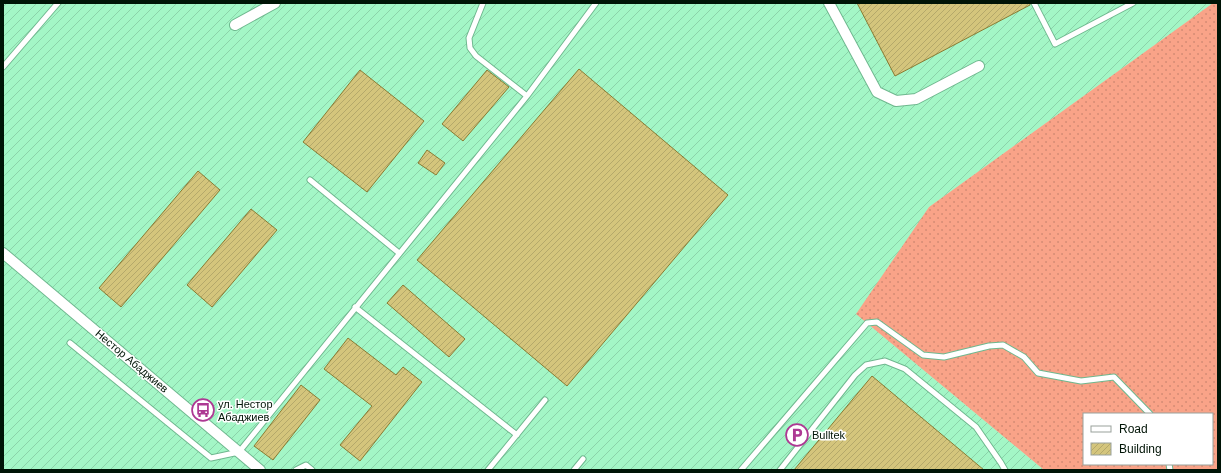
<svg xmlns="http://www.w3.org/2000/svg" width="1221" height="473" viewBox="0 0 1221 473" font-family="Helvetica,sans-serif">
<defs>
<pattern id="industrial-furrows" width="10" height="10" patternUnits="userSpaceOnUse"><rect width="10" height="10" fill="#a3f6c6"/><path d="M-1 1l2-2M0 10L10 0M9 11l2-2" fill="none" stroke="#8bd2a9"/></pattern>
<pattern id="grass-dots" width="8" height="8" patternUnits="userSpaceOnUse"><rect width="8" height="8" fill="#f9a388"/><path d="M2 2h.1M6 6h.1" fill="none" stroke="#d48b74" stroke-width="1.8" stroke-linecap="round"/></pattern>
<pattern id="building-hatch" width="6" height="6" patternUnits="userSpaceOnUse"><rect width="6" height="6" fill="#d4c57c"/><path d="M-1 1l2-2M0 6l6-6M5 7l2-2" fill="none" stroke="#b4a86a"/></pattern>
</defs>
<rect width="100%" height="100%" fill="#b4fed2"/>
<path fill="url(#industrial-furrows)" d="M 3,3 L 1213,3 L 929,207 L 867,323 L 1044,470 L 3,470 Z"/>
<path fill="url(#grass-dots)" fill-rule="evenodd" d="M 1213,3 L 1218,3 L 1218,470 L 1044,470 L 856,314 L 929,207 ZM 1084,414 L 1212,414 L 1212,464 L 1084,464 Z"/>
<path fill="url(#building-hatch)" stroke="#897b32" d="M 857,3 L 1030,3 L 1030,5 L 895,76 Z
M 579,69 L 728,195 L 567,386 L 417,260 Z
M 360,70 L 424,121 L 367,192 L 303,142 Z
M 487,70 L 509,87 L 463,141 L 442,124 Z
M 427,150 L 445,163 L 436,175 L 418,163 Z
M 198,171 L 220,190 L 121,307 L 99,288 Z
M 251,209 L 277,230 L 212,307 L 187,285 Z
M 403,285 L 465,339 L 449,357 L 387,303 Z
M 348,338 L 396,375 L 403,367 L 422,382 L 360,461 L 340,445 L 372,406 L 324,369 Z
M 872,376 L 984,470 L 794,470 Z
M 301,385 L 320,400 L 273,460 L 254,446 Z"/>
<g fill="none" stroke-linecap="round" stroke-linejoin="round">
<g stroke="#6fb88f" stroke-width="7">
<path id="lane" d="M 483,3 L 469,38 L 470,48 L 476,56 L 527,96
M 1034,3 L 1055,44 L 1133,3
M 3,67 L 58,3
M 310,180 L 399,253
M 355,307 L 517,435
M 70,343 L 211,458 L 239,452 L 527,96 L 596,3
M 1169,464 L 1170,470
M 296,470 L 306,465 L 312,470
M 488,470 L 545,400
M 574,470 L 583,459
M 741,470 L 867,323 L 877,322 L 923,355 L 944,357 L 989,346 L 1003,345 L 1024,357 L 1038,373 L 1081,381 L 1114,377 L 1150,414
M 780,470 L 855,375 L 866,365 L 885,361 L 905,369 L 976,427 L 1001,463 L 1005,470"/>
</g>
<g stroke="#6fb88f" stroke-width="12">
<path id="street" d="M 829,3 L 877,92 L 896,101 L 916,99 L 979,66
M 235,25 L 275,3
M 3,253 L 260,470"/>
</g>
<use href="#lane" stroke="#fff" stroke-width="5"/>
<use href="#street" stroke="#fff" stroke-width="10"/>
</g>
<defs>
<g id="bus-ring" transform="scale(1.15)"><circle r="9.5" fill="#fff" stroke="#ad3993" stroke-width="1.5"/><path d="M-5-6H5V4H4V6H2V4H-2V6H-4V4H-5ZM-3.5-4V0h7V-4ZM-3.5 1.2v1.5H-2V1.2ZM2 1.2v1.5H3.5V1.2Z" fill="#ad3993"/></g>
<g id="parking-ring" transform="scale(1.15)"><circle r="9.5" fill="#fff" stroke="#ad3993" stroke-width="1.5"/><path d="M-3.5-5.5H1a3.5 3.5 0 0 1 0 7H-1V5.5H-3.5ZM-1-3.4V-.6H.8a1.4 1.4 0 0 0 0-2.8Z" fill="#ad3993"/></g>
</defs>
<g fill-rule="evenodd">
<use href="#bus-ring" x="203" y="410"/>
<use href="#parking-ring" x="797" y="435"/>
</g>
<g text-anchor="middle" stroke-width="3" stroke-linejoin="round" paint-order="stroke">
<g font-size="11" fill="#001406" stroke="#fff">
<text transform="translate(132 361) rotate(40)" y="4">Нестор Абаджиев</text>
</g>
<g font-size="11" fill="#001406" stroke="#fff" text-anchor="start">
<text x="218" y="408">ул. Нестор<tspan x="218" dy="13">Абаджиев</tspan></text>
<text x="812" y="439">Bulltek</text>
</g>
</g>
<rect width="1221" height="473" fill="none" stroke="#001406" stroke-width="8"/>
<rect x="1083" y="413" width="130" height="52" fill="#ffffff" stroke="#99a19b"/>
<rect x="1091" y="426" width="20" height="6" fill="#ffffff" stroke="#99a19b"/>
<text x="1119" y="433" font-size="12" fill="#001406">Road</text>
<rect x="1091" y="443" width="20" height="12" fill="url(#building-hatch)" stroke="#99a19b"/>
<text x="1119" y="453" font-size="12" fill="#001406">Building</text>
</svg>
